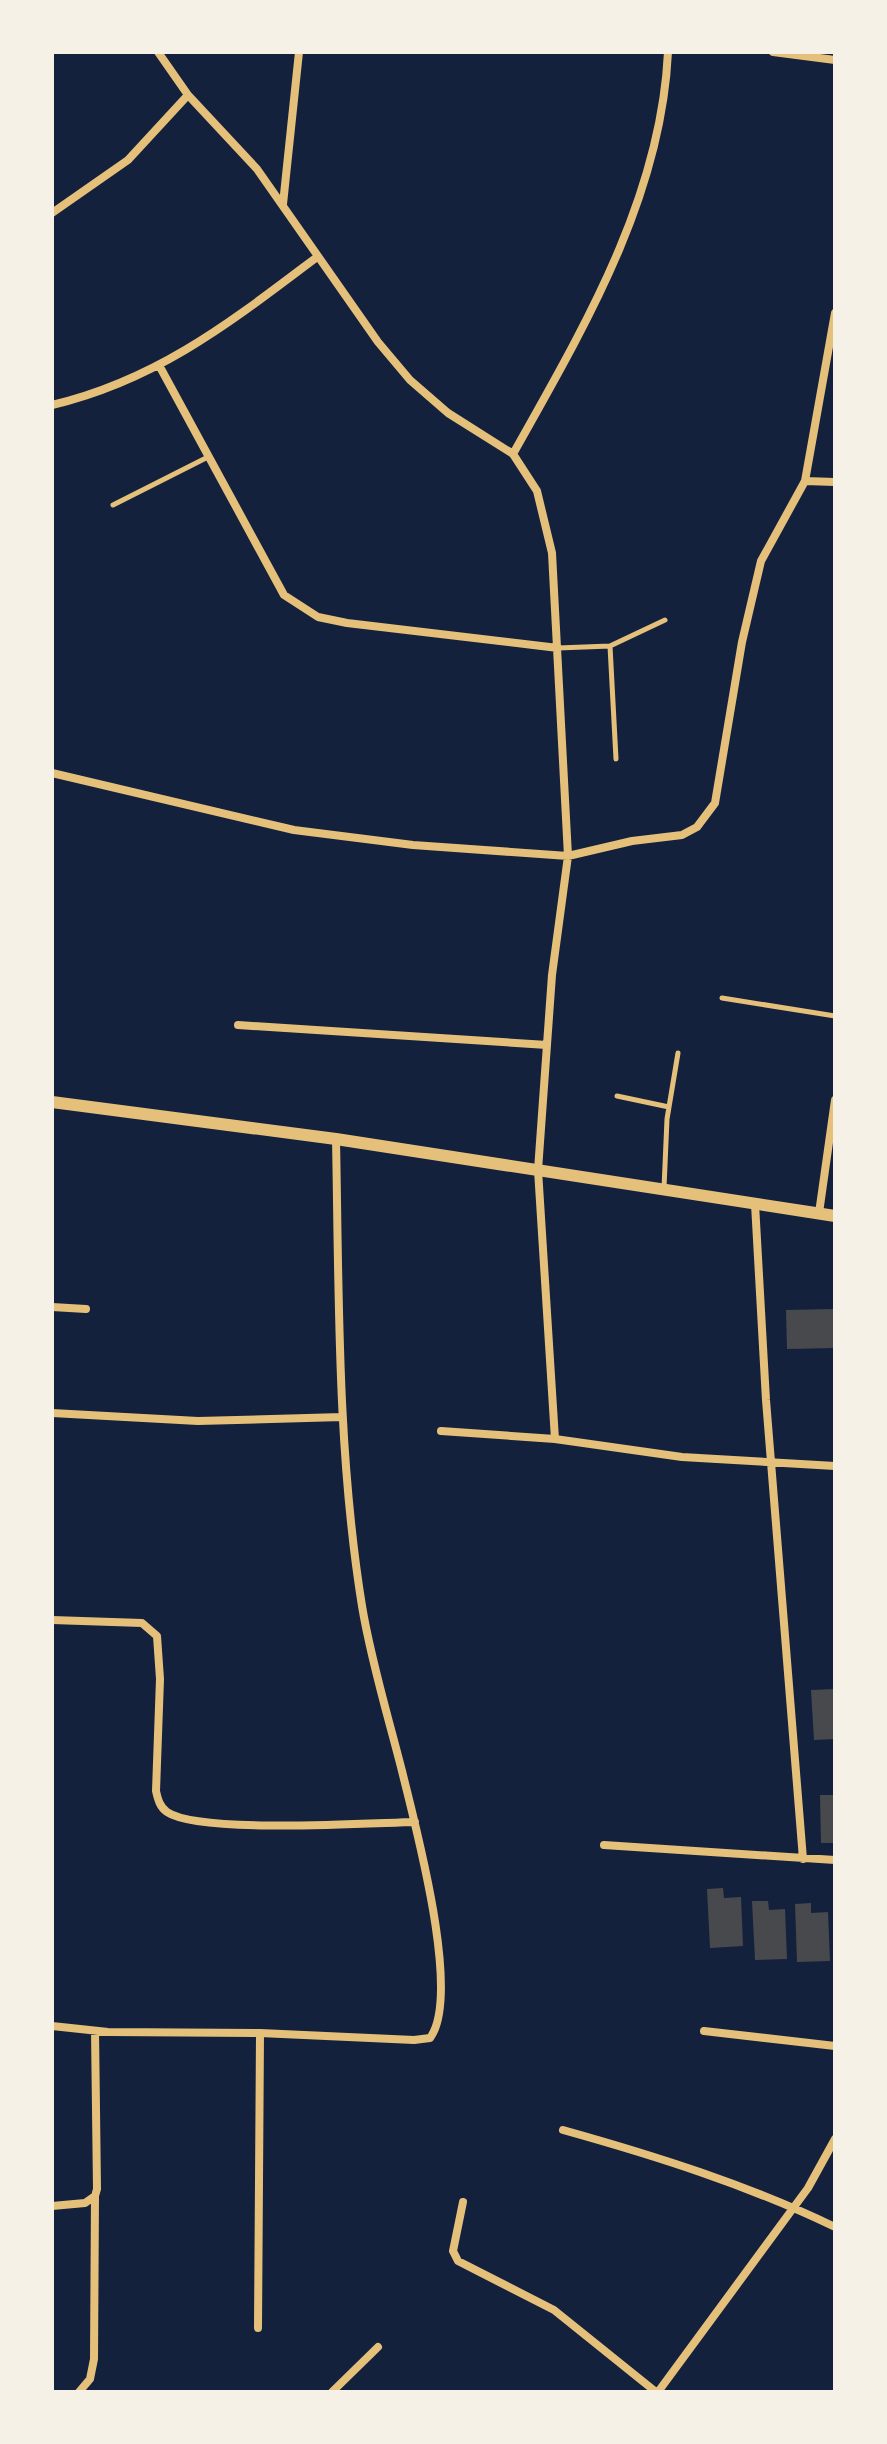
<svg xmlns="http://www.w3.org/2000/svg" width="887" height="2444" viewBox="0 0 887 2444" font-family="Lato,sans-serif">
<rect width="100%" height="100%" fill="#14213d"/>
<path fill="#48494c" d="M 834,1309 L 835,1348 L 787,1349 L 786,1310 Z
M 835,1689 L 835,1739 L 814,1740 L 811,1690 Z
M 820,1795 L 835,1795 L 835,1843 L 821,1843 Z
M 723,1888 L 724,1898 L 741,1897 L 743,1946 L 710,1948 L 707,1889 Z
M 752,1901 L 768,1901 L 769,1910 L 785,1909 L 787,1959 L 755,1960 Z
M 811,1903 L 811,1913 L 828,1912 L 830,1961 L 797,1962 L 795,1904 Z"/>
<g fill="none" stroke-linecap="round" stroke-linejoin="round">
<path stroke="#e5c07b" stroke-width="5" d="M 113,505 L 208,457
M 610,646 L 616,759
M 558,648 L 610,646 L 665,620
M 722,998 L 835,1016
M 617,1096 L 669,1107
M 664,1188 L 667,1119 L 678,1053"/>
<path stroke="#e5c07b" stroke-width="8" d="M 158,52 L 188,95 L 257,169 L 378,342 L 410,380 L 448,413 L 513,454 L 537,491 L 552,553 L 568,856 L 552,975 L 538,1170 L 555,1439 L 682,1457 L 835,1466
M 773,52 L 835,60
M 283,204 L 299,52
M 52,213 L 128,160 L 188,95
M 160,367 L 284,595 L 318,617 L 347,623 L 558,648
M 52,405 C 158,380 232,321 317,257
M 513,454 C 583,329 661,199 668,52
M 805,481 L 835,482
M 52,773 L 294,830 L 413,845 L 568,856 L 632,841 L 682,835 L 697,827 L 715,803 L 742,642 L 761,561 L 805,481 L 835,313
M 238,1025 L 547,1045
M 755,1204 L 766,1400 L 803,1859
M 819,1213 L 835,1100
M 52,1307 L 86,1309
M 52,1413 L 198,1421 L 342,1417
M 441,1431 L 555,1439
M 52,1620 L 142,1623 L 157,1636 L 160,1679 L 156,1791 C 158,1800 160,1807 167,1812 C 199,1834 369,1823 415,1822
M 604,1845 L 835,1860
M 52,2026 L 108,2032 L 260,2033 L 414,2040 L 430,2038 C 462,1995 415,1825 402,1771 C 388,1716 371,1661 362,1606 C 337,1451 339,1294 336,1139
M 704,2031 L 835,2046
M 563,2130 C 656,2156 748,2185 835,2227
M 463,2202 L 453,2251 L 458,2261 L 554,2310 L 656,2392
M 52,2206 L 85,2203 L 95,2196 L 97,2189 L 95,2031
M 258,2328 L 260,2033
M 79,2392 L 90,2379 L 94,2359 L 95,2196
M 332,2392 L 378,2347
M 658,2392 L 808,2188 L 835,2139"/>
<path stroke="#e5c07b" stroke-width="12" d="M 52,1102 L 336,1139 L 835,1216"/>
</g>
<rect width="887" height="2444" fill="none" stroke="#f6f1e7" stroke-width="108"/>
</svg>
